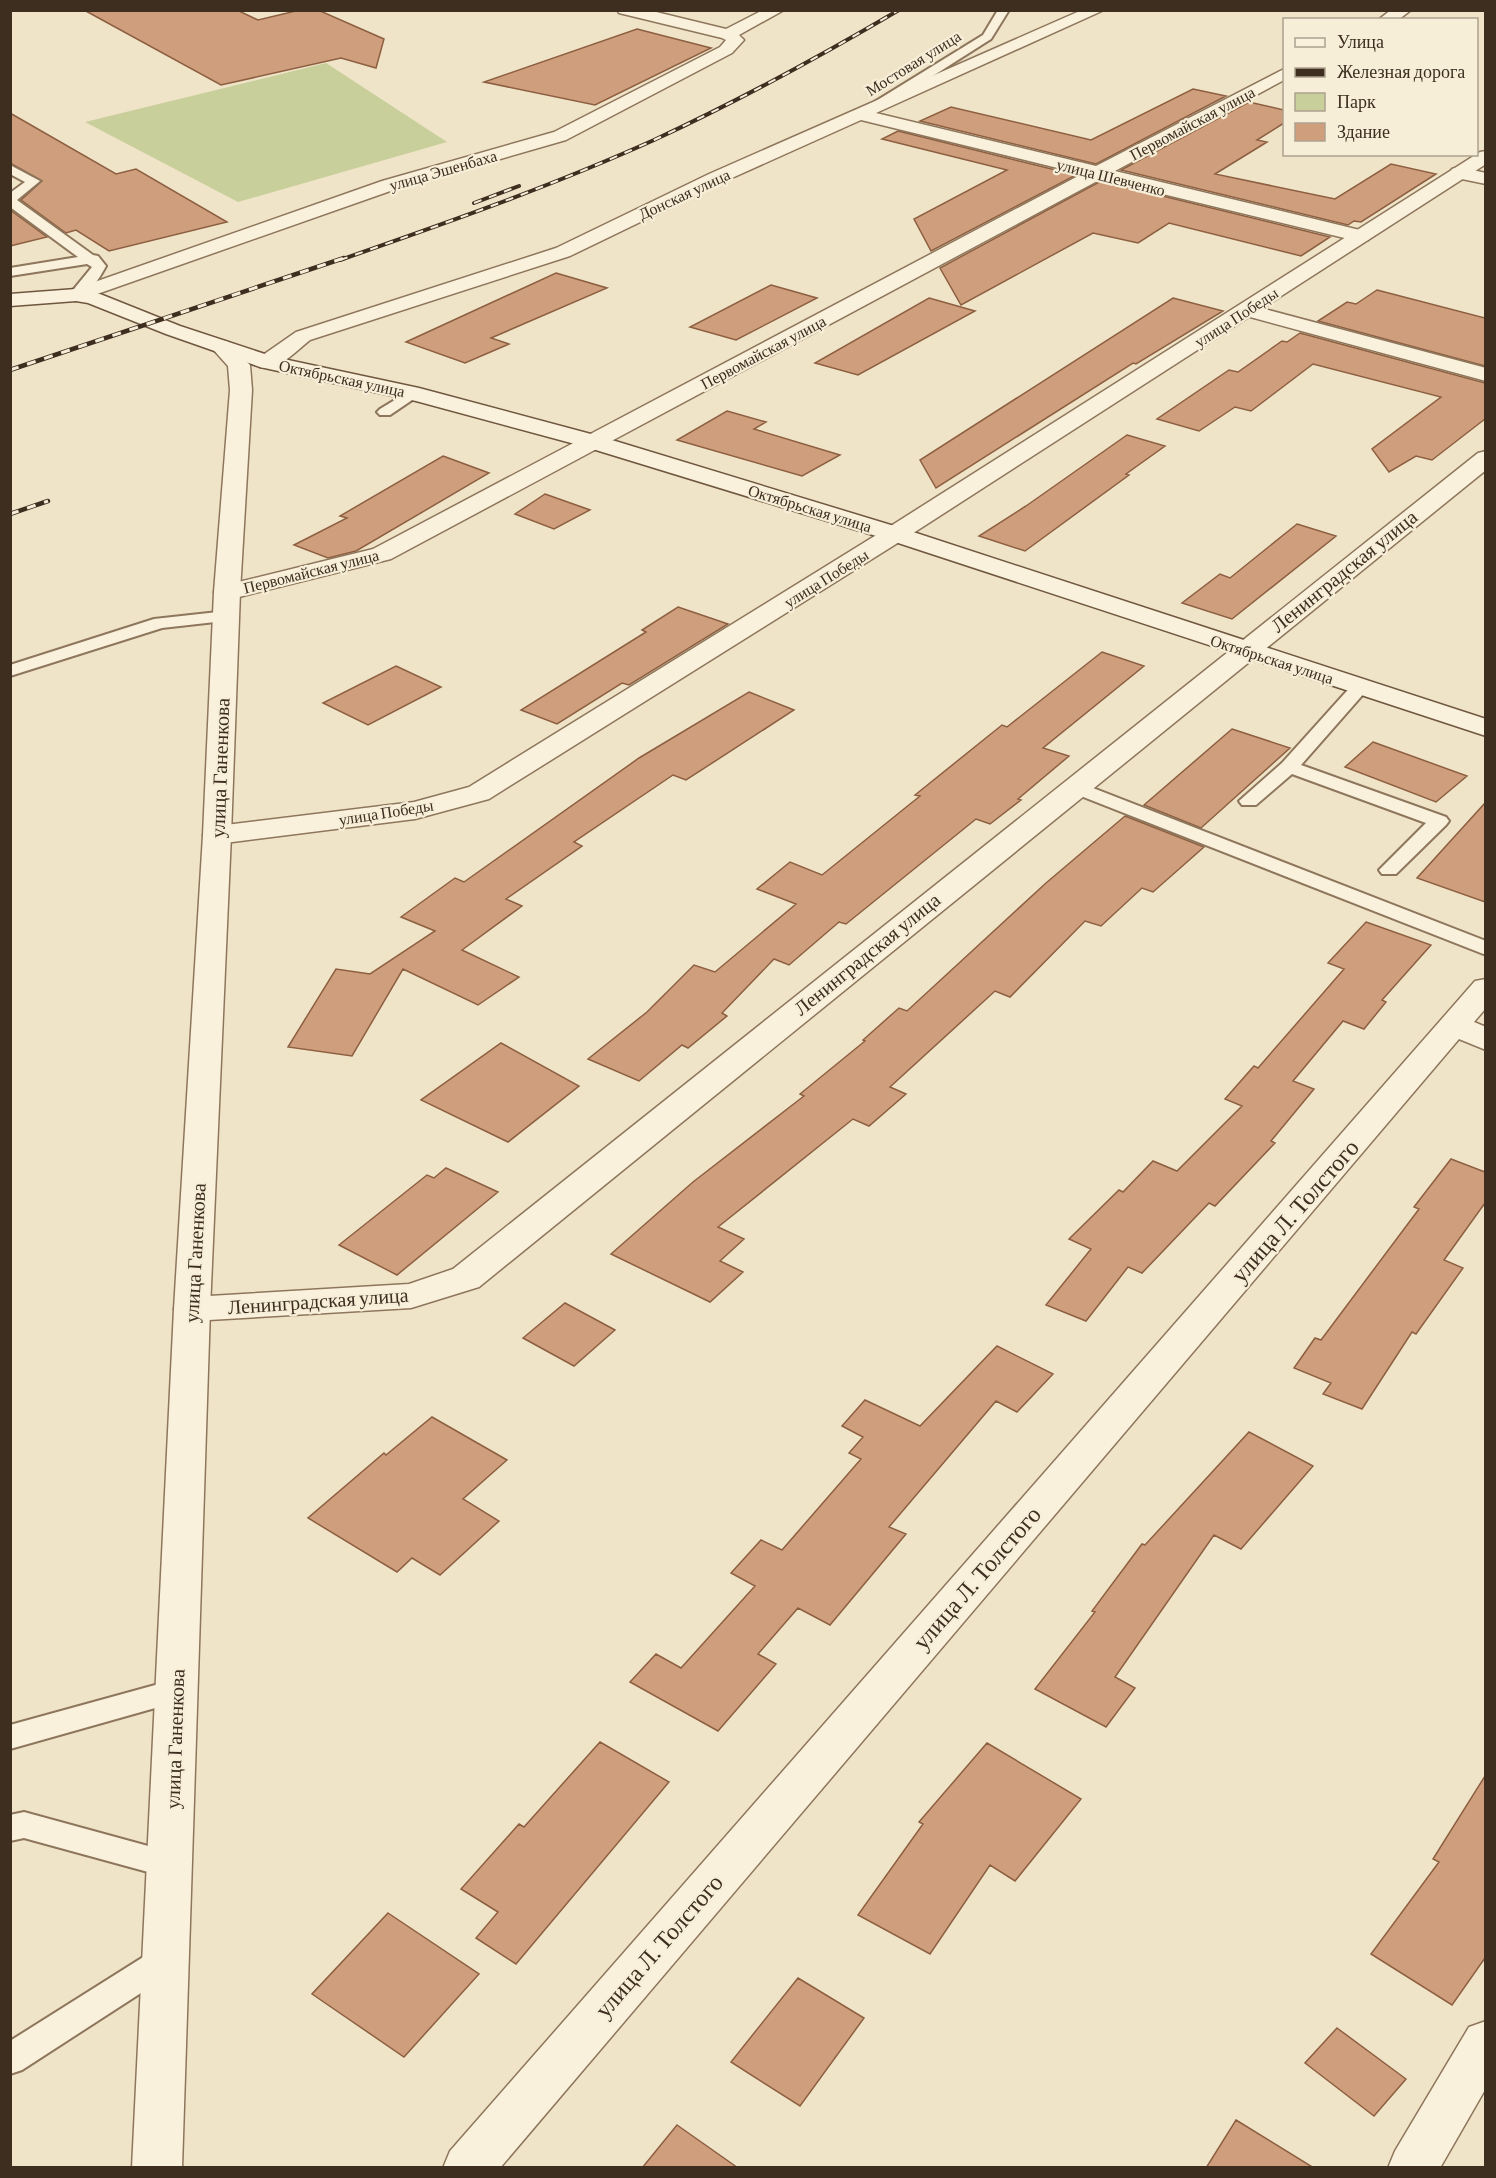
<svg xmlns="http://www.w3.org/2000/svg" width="1496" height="2178" viewBox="0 0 1496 2178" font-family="'Crimson Pro',serif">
<rect width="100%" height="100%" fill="#f0e4c8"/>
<path fill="#c9cf9b" d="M 326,63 L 447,142 L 238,202 L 85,122 Z"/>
<path fill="#cf9f7d" stroke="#8d5f41" stroke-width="1.5" d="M 84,10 L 237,10 L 258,20 L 300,10 L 318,10 L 384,39 L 376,68 L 341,58 L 221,85 Z
M 637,29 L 711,48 L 595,105 L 484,82 Z
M 1193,89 L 1226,96 L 1096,164 L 920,121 L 951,107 L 1091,140 Z
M 1249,102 L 1284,110 L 1284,123 L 1257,140 L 1267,142 L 1215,174 L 1335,199 L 1391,164 L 1436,174 L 1361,222 L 1354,221 L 1348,225 L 1121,170 Z
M 10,113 L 116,174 L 136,169 L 227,222 L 109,251 L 76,230 L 66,233 L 21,200 L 42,181 L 10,163 Z
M 898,131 L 1076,175 L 931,251 L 914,219 L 1007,170 L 882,139 Z
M 1101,181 L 1330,237 L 1301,256 L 1169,223 L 1138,243 L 1093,233 L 961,305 L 940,268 Z
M 10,210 L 47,237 L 10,246 Z
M 556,273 L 607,288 L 491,338 L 509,344 L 465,363 L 406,342 Z
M 771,285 L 817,298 L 736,340 L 690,327 Z
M 1377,290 L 1485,318 L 1485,366 L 1318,321 L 1347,302 L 1356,304 Z
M 929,298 L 975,311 L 858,375 L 815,363 Z
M 1173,298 L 1223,311 L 1136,364 L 1133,363 L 936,488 L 920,460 Z
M 1300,333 L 1485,383 L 1485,419 L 1432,460 L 1416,456 L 1389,472 L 1372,449 L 1441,397 L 1313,364 L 1251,411 L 1235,407 L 1199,431 L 1157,419 L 1229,370 L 1238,372 L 1282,341 L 1287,342 Z
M 727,411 L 766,422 L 754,429 L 840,455 L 802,476 L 677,440 Z
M 1127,435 L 1165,446 L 1126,474 L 1129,475 L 1025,551 L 979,536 L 1026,506 Z
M 443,456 L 489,473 L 356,551 L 328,558 L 294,545 L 347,518 L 340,516 Z
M 545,494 L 590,510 L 554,529 L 515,514 Z
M 1297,524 L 1336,536 L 1232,619 L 1182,603 L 1220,574 L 1230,578 Z
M 678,607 L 728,624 L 629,685 L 622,683 L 557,724 L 521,710 L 646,632 L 642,630 Z
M 1102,652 L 1144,666 L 1043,748 L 1069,756 L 1018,799 L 1021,800 L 990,824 L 976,819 L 846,924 L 839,922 L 789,965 L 774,959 L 722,1013 L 727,1016 L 688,1048 L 682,1045 L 639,1081 L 588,1059 L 647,1012 L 694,965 L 715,972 L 796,904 L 757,889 L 790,862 L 822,875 L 920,796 L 915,795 L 1002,725 L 1007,727 Z
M 396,666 L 441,687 L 368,725 L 323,703 Z
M 749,692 L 794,710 L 686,780 L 673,775 L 574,842 L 582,846 L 506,899 L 522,906 L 462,950 L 519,977 L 478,1005 L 403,969 L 352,1056 L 288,1047 L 336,969 L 370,974 L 435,931 L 401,917 L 455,878 L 464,882 L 639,758 Z
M 1232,729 L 1290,748 L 1201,828 L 1144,805 Z
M 1373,742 L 1467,776 L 1436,802 L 1345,767 Z
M 1485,803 L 1485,902 L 1417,878 Z
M 1125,816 L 1204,847 L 1153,892 L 1142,888 L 1101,926 L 1085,921 L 1010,997 L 995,991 L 890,1087 L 906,1094 L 869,1126 L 853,1119 L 718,1227 L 744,1239 L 720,1261 L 743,1272 L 710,1302 L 611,1254 L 693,1182 L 804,1096 L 800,1094 L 865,1041 L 863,1040 L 899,1008 L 907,1011 L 1046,883 Z
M 1366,922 L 1431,945 L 1382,1000 L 1386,1002 L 1364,1029 L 1343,1021 L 1293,1081 L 1314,1089 L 1271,1141 L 1275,1143 L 1215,1206 L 1209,1203 L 1142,1273 L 1128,1267 L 1086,1321 L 1046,1305 L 1091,1249 L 1069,1239 L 1119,1190 L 1123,1192 L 1153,1161 L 1177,1171 L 1242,1106 L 1225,1099 L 1254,1066 L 1258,1068 L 1344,969 L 1328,963 Z
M 501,1043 L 579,1086 L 508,1142 L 421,1100 Z
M 1451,1159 L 1485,1172 L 1485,1203 L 1444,1260 L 1463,1268 L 1416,1334 L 1412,1332 L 1362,1409 L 1323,1394 L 1331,1383 L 1294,1368 L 1315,1338 L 1321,1340 L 1419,1209 L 1414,1207 Z
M 446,1168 L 498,1192 L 397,1275 L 339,1245 L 427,1175 L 434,1178 Z
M 565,1303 L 615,1330 L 574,1366 L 523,1338 Z
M 997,1346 L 1053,1374 L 1017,1412 L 996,1401 L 889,1527 L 906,1534 L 830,1625 L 798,1608 L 758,1654 L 776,1664 L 718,1731 L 630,1682 L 656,1654 L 681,1668 L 755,1586 L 731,1573 L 761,1540 L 782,1550 L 861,1459 L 849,1453 L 863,1437 L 842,1426 L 865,1400 L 920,1426 Z
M 432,1417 L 507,1460 L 463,1499 L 499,1521 L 440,1575 L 412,1558 L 397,1572 L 308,1518 L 384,1453 L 386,1455 Z
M 1249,1432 L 1313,1466 L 1241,1549 L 1214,1535 L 1115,1677 L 1135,1688 L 1106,1727 L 1035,1689 L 1095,1612 L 1092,1611 L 1142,1544 L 1145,1545 Z
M 600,1742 L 669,1782 L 516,1964 L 476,1938 L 498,1912 L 461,1889 L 519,1824 L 524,1827 Z
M 987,1743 L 1081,1799 L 1015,1881 L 990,1865 L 930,1954 L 858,1915 L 923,1824 L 919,1822 Z
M 1485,1776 L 1485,1958 L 1452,2005 L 1371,1954 L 1439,1862 L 1433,1859 Z
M 388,1913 L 479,1974 L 404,2057 L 312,1994 Z
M 798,1978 L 864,2018 L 800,2106 L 731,2062 Z
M 1337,2028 L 1406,2079 L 1374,2116 L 1305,2063 Z
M 1236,2120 L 1314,2168 L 1206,2168 Z
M 677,2125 L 738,2168 L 642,2168 Z"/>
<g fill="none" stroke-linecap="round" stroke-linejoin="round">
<g stroke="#8d765c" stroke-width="4">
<path id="service" d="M 998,10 L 1009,10 L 991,39 L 884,107 L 876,107 L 876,101 L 983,35 Z
M 10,165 L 40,181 L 17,200 L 93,255 L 98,256 L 106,266 C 100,277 89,296 76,299 L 69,295 L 92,267 L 87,264 L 10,276 L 10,268 L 78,257 L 10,207 L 10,193 L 25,182 L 10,174 Z
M 413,389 L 418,390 L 420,393 L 418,396 L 390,415 L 380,415 L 377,412 L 380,409 Z
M 227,611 L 233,612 L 236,616 L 233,620 L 162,628 L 10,676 L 10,665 L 154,619 Z
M 1360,682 L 1366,683 L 1369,687 L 1366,691 L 1301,765 L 1446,817 L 1449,821 L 1446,825 L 1396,874 L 1382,874 L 1379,870 L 1426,823 L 1292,774 L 1256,805 L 1242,805 L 1239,801 L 1282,763 L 1354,683 Z
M 1075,781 L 1486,941 L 1486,955 L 1068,791 L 1065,787 L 1068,783 Z
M 177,1679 L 187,1683 L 192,1691 L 187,1699 L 10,1749 L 10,1725 Z
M 24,1812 L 170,1852 L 181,1856 L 185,1865 L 181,1874 L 170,1878 L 24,1838 L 10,1841 L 10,1815 Z
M 167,1945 L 178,1949 L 183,1959 L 178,1969 L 22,2070 L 10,2074 L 10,2041 L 156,1949 Z"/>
</g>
<g stroke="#8d765c" stroke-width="3">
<path id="minor" d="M 617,10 L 648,10 L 726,29 L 763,10 L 784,10 L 739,35 L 744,40 L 732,53 L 566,140 L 396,189 L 83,299 L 69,299 L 66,295 L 69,291 L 382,181 L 554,132 L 720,47 L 726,40 L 722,38 L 619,13 Z
M 1082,10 L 1104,10 L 876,113 L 1096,166 L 1284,69 L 1284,80 L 1115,171 L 1368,232 L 1371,236 L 1368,240 L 1361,242 L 1101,179 L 391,559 L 227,600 L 218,597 L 214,592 L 218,587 L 373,549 L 1082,174 L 861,120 L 723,182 L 570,256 L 310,340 C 296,351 279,371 260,367 L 257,362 L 260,357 L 296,332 L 556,248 L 709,174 Z
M 1391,10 L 1411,10 L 1398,20 L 1378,20 Z
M 1459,167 L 1486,173 L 1486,184 L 1452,177 L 1450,173 L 1452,169 Z
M 1246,304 L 1486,368 L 1486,381 L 1239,314 L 1236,310 L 1239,306 Z
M 1486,451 L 1486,470 L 479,1287 L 411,1308 L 192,1321 L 179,1318 L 174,1309 L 179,1300 L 192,1297 L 409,1284 L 453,1269 L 1478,453 Z
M 895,527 L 904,529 L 907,534 L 904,539 L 489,799 L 415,819 L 217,844 L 207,841 L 203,835 L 207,829 L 217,826 L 414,802 L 469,787 L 886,529 Z
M 1486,979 L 1486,1008 L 1474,1022 L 1486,1027 L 1486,1050 L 1459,1039 L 500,2168 L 443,2168 L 450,2151 L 1475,981 Z
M 1486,2021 L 1486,2088 L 1440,2168 L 1388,2168 L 1395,2151 L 1469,2027 Z"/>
</g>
<g stroke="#8d765c" stroke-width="3">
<path id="tertiary" d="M 1486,151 L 1486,164 L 904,539 L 895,541 L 886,539 L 883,534 L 886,529 L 1480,152 Z
M 221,340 L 228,342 L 250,365 L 252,390 L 240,592 L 231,835 L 210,1309 L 182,2168 L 132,2168 L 174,1309 L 203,835 L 214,592 L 230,390 L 228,366 L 210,346 L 214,342 Z"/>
</g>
<g stroke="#6f573f" stroke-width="3">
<path id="secondary" d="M 76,289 L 100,294 L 180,326 L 274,357 L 419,388 L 602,437 L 904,529 L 1486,719 L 1486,736 L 886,539 L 586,447 L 416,401 L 260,367 L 166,334 L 88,303 L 76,301 L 10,306 L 10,294 Z"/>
</g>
<use href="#service" fill="#faf1dc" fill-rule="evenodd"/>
<use href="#minor" fill="#faf1dc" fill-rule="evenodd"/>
<use href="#tertiary" fill="#faf1dc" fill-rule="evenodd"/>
<use href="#secondary" fill="#faf1dc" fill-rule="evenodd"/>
<g stroke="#3d2e20" stroke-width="4">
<path id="rail-far1" d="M 474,203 L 519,186
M 340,260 C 446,223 552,186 654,140 C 738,101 819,57 899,10"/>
</g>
<g stroke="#3d2e20" stroke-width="4.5">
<path id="rail" d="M 10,370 L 344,258
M 10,514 L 48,501"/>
</g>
<use href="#rail-far1" stroke="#f7eed8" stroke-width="2" stroke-dasharray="8" stroke-linecap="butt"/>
<use href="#rail" stroke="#f7eed8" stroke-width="3" stroke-dasharray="9" stroke-linecap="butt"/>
</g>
<g text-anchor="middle" stroke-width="4.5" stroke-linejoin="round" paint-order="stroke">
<g font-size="16" fill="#3d2e20" stroke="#f7eed8">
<text transform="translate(913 63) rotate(-32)" y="6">Мостовая улица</text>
<text transform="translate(1192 123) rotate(-28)" y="6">Первомайская улица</text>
<text transform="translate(443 170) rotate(-16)" y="6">улица Эшенбаха</text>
<text transform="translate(1111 177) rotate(14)" y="6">улица Шевченко</text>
<text transform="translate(684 194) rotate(-25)" y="6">Донская улица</text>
<text transform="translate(1236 317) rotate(-33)" y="6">улица Победы</text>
<text transform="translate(763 352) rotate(-28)" y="6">Первомайская улица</text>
<text transform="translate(342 378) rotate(12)" y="6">Октябрьская улица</text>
<text transform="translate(810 508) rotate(17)" y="6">Октябрьская улица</text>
<text transform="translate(311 571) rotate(-14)" y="6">Первомайская улица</text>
<text transform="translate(826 578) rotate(-32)" y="6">улица Победы</text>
<text transform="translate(1272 659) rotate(18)" y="6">Октябрьская улица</text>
<text transform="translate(386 812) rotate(-9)" y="6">улица Победы</text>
</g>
<g font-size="20" fill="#3d2e20" stroke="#f7eed8">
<text transform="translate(1344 571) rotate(-39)" y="7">Ленинградская улица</text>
<text transform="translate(220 768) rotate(-88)" y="7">улица Ганенкова</text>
<text transform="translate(867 954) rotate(-39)" y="7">Ленинградская улица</text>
<text transform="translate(195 1253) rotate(-87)" y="7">улица Ганенкова</text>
<text transform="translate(318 1301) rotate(-4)" y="7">Ленинградская улица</text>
<text transform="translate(175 1739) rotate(-88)" y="7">улица Ганенкова</text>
</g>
<g font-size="24" fill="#3d2e20" stroke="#f7eed8">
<text transform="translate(1295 1211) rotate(-49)" y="8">улица Л. Толстого</text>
<text transform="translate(977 1578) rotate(-49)" y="8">улица Л. Толстого</text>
<text transform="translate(659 1946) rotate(-49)" y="8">улица Л. Толстого</text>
</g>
</g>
<rect width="1496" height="2178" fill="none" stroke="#3d2e20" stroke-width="24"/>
<rect x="1283" y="18" width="195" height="138" fill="#f7eed8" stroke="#ada18e" stroke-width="1.5"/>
<rect x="1295" y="38" width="30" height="9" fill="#faf1dc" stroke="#ada18e" stroke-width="1.5"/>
<text x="1337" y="48" font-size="18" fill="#3d2e20">Улица</text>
<rect x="1295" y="68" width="30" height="9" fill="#3d2e20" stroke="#ada18e" stroke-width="1.5"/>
<text x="1337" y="78" font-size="18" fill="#3d2e20">Железная дорога</text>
<rect x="1295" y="93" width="30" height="18" fill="#c9cf9b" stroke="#ada18e" stroke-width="1.5"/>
<text x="1337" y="108" font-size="18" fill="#3d2e20">Парк</text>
<rect x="1295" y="123" width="30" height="18" fill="#cf9f7d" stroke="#ada18e" stroke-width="1.5"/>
<text x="1337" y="138" font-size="18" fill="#3d2e20">Здание</text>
</svg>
